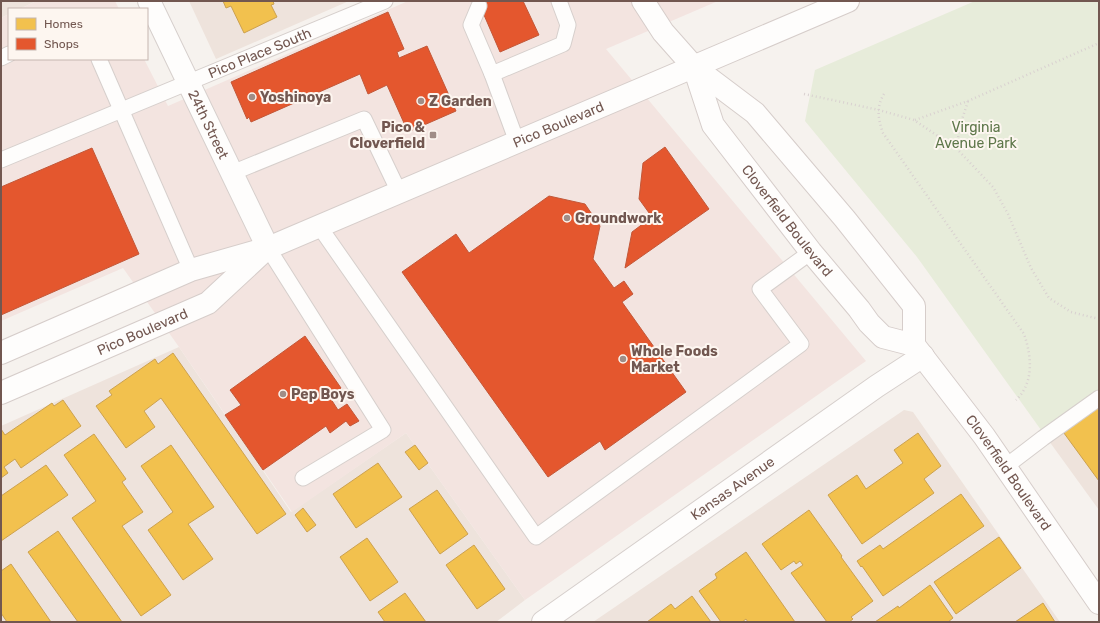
<svg xmlns="http://www.w3.org/2000/svg" width="1100" height="623" viewBox="0 0 1100 623" font-family="Rubik,sans-serif">
<rect width="100%" height="100%" fill="#f6f2ee"/>
<path fill="#eee3dc" d="M 1,1 L 36,1 L 20,9 L 9,9 L 9,14 L 1,18 Z
M 189,1 L 349,1 L 216,59 Z
M 179,347 L 291,512 L 406,433 L 525,600 L 496,622 L 1,622 L 1,426 Z
M 1099,390 L 1099,510 L 1041,430 Z
M 904,410 L 913,412 L 1060,622 L 593,622 Z"/>
<path fill="#f3e4e0" d="M 36,1 L 115,1 L 119,9 L 20,9 Z
M 408,1 L 718,1 L 606,49 L 866,361 L 525,600 L 406,433 L 292,512 L 179,347 L 123,268 L 1,321 L 1,18 L 9,14 L 9,59 L 144,59 L 168,106 Z"/>
<path fill="#e7ecda" d="M 975,1 L 1099,1 L 1099,390 L 1041,430 L 917,257 L 805,121 L 815,70 Z"/>
<path fill="#f2c14e" stroke="#cca14f" d="M 223,1 L 273,1 L 274,4 L 271,5 L 277,17 L 244,33 L 231,6 L 226,8 Z
M 173,353 L 286,514 L 257,534 L 161,398 L 144,411 L 155,427 L 126,448 L 96,406 L 112,395 L 109,391 L 155,359 L 158,364 Z
M 63,400 L 81,426 L 21,468 L 15,459 L 4,467 L 8,473 L 1,478 L 1,429 L 5,435 L 52,403 L 54,406 Z
M 1099,404 L 1099,481 L 1061,429 Z
M 918,433 L 941,466 L 924,479 L 934,493 L 862,544 L 828,495 L 857,475 L 866,489 L 903,463 L 894,450 Z
M 94,434 L 126,479 L 122,482 L 143,512 L 122,526 L 171,595 L 141,616 L 72,518 L 96,501 L 64,455 Z
M 171,445 L 214,507 L 188,524 L 213,559 L 183,580 L 148,530 L 173,512 L 141,466 Z
M 415,445 L 428,463 L 419,470 L 405,452 Z
M 378,463 L 402,497 L 356,528 L 333,494 Z
M 46,465 L 68,495 L 1,541 L 1,496 Z
M 437,490 L 468,534 L 440,554 L 409,509 Z
M 961,494 L 984,526 L 883,596 L 862,566 L 861,567 L 857,561 L 880,545 L 883,549 Z
M 303,508 L 316,525 L 307,532 L 295,515 Z
M 809,510 L 842,556 L 841,557 L 873,601 L 851,617 L 853,619 L 849,622 L 827,622 L 791,573 L 803,565 L 800,561 L 796,564 L 794,561 L 781,570 L 762,544 Z
M 58,531 L 122,622 L 78,622 L 28,552 Z
M 999,537 L 1021,568 L 956,614 L 934,582 Z
M 367,538 L 398,582 L 370,601 L 340,557 Z
M 474,545 L 505,589 L 477,609 L 446,565 Z
M 746,552 L 795,622 L 748,622 L 746,619 L 742,622 L 721,622 L 699,591 L 717,578 L 715,574 Z
M 11,564 L 51,622 L 7,622 L 1,613 L 1,571 Z
M 930,585 L 953,618 L 948,622 L 875,622 L 898,606 L 899,608 Z
M 405,593 L 426,622 L 385,622 L 378,612 Z
M 692,596 L 711,622 L 647,622 L 671,604 L 675,609 Z
M 1043,603 L 1055,622 L 1015,622 Z"/>
<path fill="#e4572e" stroke="#c25738" d="M 478,1 L 523,1 L 539,35 L 500,52 Z
M 388,12 L 404,49 L 397,52 L 399,58 L 427,46 L 456,111 L 408,132 L 387,85 L 368,94 L 360,74 L 251,122 L 249,117 L 247,119 L 231,82 Z
M 665,147 L 709,209 L 625,268 L 632,232 L 652,217 L 639,199 L 643,163 Z
M 92,148 L 139,254 L 1,315 L 1,187 Z
M 549,196 L 585,204 L 600,226 L 593,259 L 614,288 L 624,281 L 633,294 L 622,302 L 686,392 L 605,450 L 600,441 L 548,477 L 402,272 L 456,234 L 469,253 Z
M 305,336 L 341,388 L 329,396 L 338,410 L 347,404 L 359,421 L 350,426 L 346,421 L 330,433 L 326,426 L 263,470 L 225,415 L 241,405 L 230,390 Z"/>
<g fill="none" stroke-linecap="round" stroke-linejoin="round">
<g stroke="#d6cfcc" stroke-width="17">
<g id="lane">
<path d="M 479,6 L 471,25 L 492,74 L 563,44 L 568,25 L 559,1"/>
<path d="M 1,58 L 9,54"/>
<path d="M 99,59 L 191,270"/>
<path d="M 492,74 L 517,142"/>
<path id="s1" d="M 1,160 L 385,1"/>
<path d="M 232,173 L 364,119 L 399,192"/>
<path d="M 319,226 L 536,537 L 745,385 L 801,344 L 760,289 L 811,252"/>
<path d="M 268,248 L 383,430 L 303,478"/>
<path d="M 1005,467 L 1043,438 L 1099,398"/>
</g>
</g>
<g stroke="#d6cfcc" stroke-width="24">
<g id="street">
<path id="s2" d="M 149,1 L 268,248"/>
<path id="s3" d="M 543,622 L 877,386 L 923,356"/>
</g>
</g>
<g stroke="#d6cdca" stroke-width="24">
<g id="secondary">
<path id="s4" d="M 643,1 L 663,32 L 694,67 L 755,113 L 845,219 L 914,306 L 914,345 L 984,436 L 1099,603"/>
<path id="s5" d="M 694,67 L 713,125 L 811,252 L 859,309 L 869,323 L 883,337 L 914,345"/>
<path id="s6" d="M 1,353 L 191,270 L 268,248 L 848,1"/>
<path id="s7" d="M 1,393 L 208,303 L 264,251"/>
</g>
</g>
<path stroke="#d9d1d0" stroke-width="2.5" stroke-dasharray="1 3" stroke-linecap="butt" d="M 804,94 L 879,110 L 914,120 L 957,149 L 993,187 L 1008,214 L 1031,268 L 1049,298 L 1071,312 L 1099,319
M 884,94 C 876,107 878,119 883,133 L 1024,334 C 1032,357 1034,383 1016,400
M 915,120 L 968,101 L 1099,43
M 957,149 L 959,129 L 968,101"/>
<use href="#lane" stroke="#fefdfc" stroke-width="15"/>
<use href="#street" stroke="#fefdfc" stroke-width="22"/>
<use href="#secondary" stroke="#fefdfc" stroke-width="22"/>
</g>
<g fill="#a08d87" stroke="#fdf6f0" stroke-width="1.5">
<circle cx="252" cy="97" r="4"/>
<circle cx="421" cy="101" r="4"/>
<rect x="429" y="131" width="8" height="8" rx="2"/>
<circle cx="567" cy="218" r="4"/>
<circle cx="623" cy="359" r="4"/>
<circle cx="283" cy="394" r="4"/>
</g>
<g text-anchor="middle" stroke-width="4" stroke-linejoin="round" paint-order="stroke">
<g font-size="14" fill="#725750" stroke="#fdf6f0">
<text dy="5" stroke="none"><textPath href="#s1" startOffset="280">Pico Place South</textPath></text>
<text dy="5" stroke="none"><textPath href="#s2" startOffset="137">24th Street</textPath></text>
<text dy="5" stroke="none"><textPath href="#s6" startOffset="603">Pico Boulevard</textPath></text>
<text dy="5" stroke="none"><textPath href="#s5" startOffset="182">Cloverfield Boulevard</textPath></text>
<text dy="5" stroke="none"><textPath href="#s7" startOffset="154">Pico Boulevard</textPath></text>
<text dy="5" stroke="none"><textPath href="#s4" startOffset="608">Cloverfield Boulevard</textPath></text>
<text dy="5" stroke="none"><textPath href="#s3" startOffset="232">Kansas Avenue</textPath></text>
</g>
<g font-size="14" font-weight="bold" fill="#725750" stroke="#fdf6f0" text-anchor="start">
<text x="260" y="102">Yoshinoya</text>
<text x="429" y="106">Z Garden</text>
<text x="425" y="132" text-anchor="end">Pico &amp;<tspan x="425" dy="16">Cloverfield</tspan></text>
<text x="575" y="223">Groundwork</text>
<text x="631" y="356">Whole Foods<tspan x="631" dy="16">Market</tspan></text>
<text x="291" y="399">Pep Boys</text>
</g>
<g font-size="14" fill="#5e774a" stroke="#fdf6f0">
<text x="976" y="132">Virginia<tspan x="976" dy="16">Avenue Park</tspan></text>
</g>
</g>
<rect width="1100" height="623" fill="none" stroke="#725750" stroke-width="4"/>
<rect x="8" y="8" width="140" height="52" fill="#fdf6f0" stroke="#c5b6b0"/>
<rect x="16" y="18" width="20" height="12" fill="#f2c14e" stroke="#c5b6b0"/>
<text x="44" y="28" font-size="12" fill="#725750">Homes</text>
<rect x="16" y="38" width="20" height="12" fill="#e4572e" stroke="#c5b6b0"/>
<text x="44" y="48" font-size="12" fill="#725750">Shops</text>
</svg>
